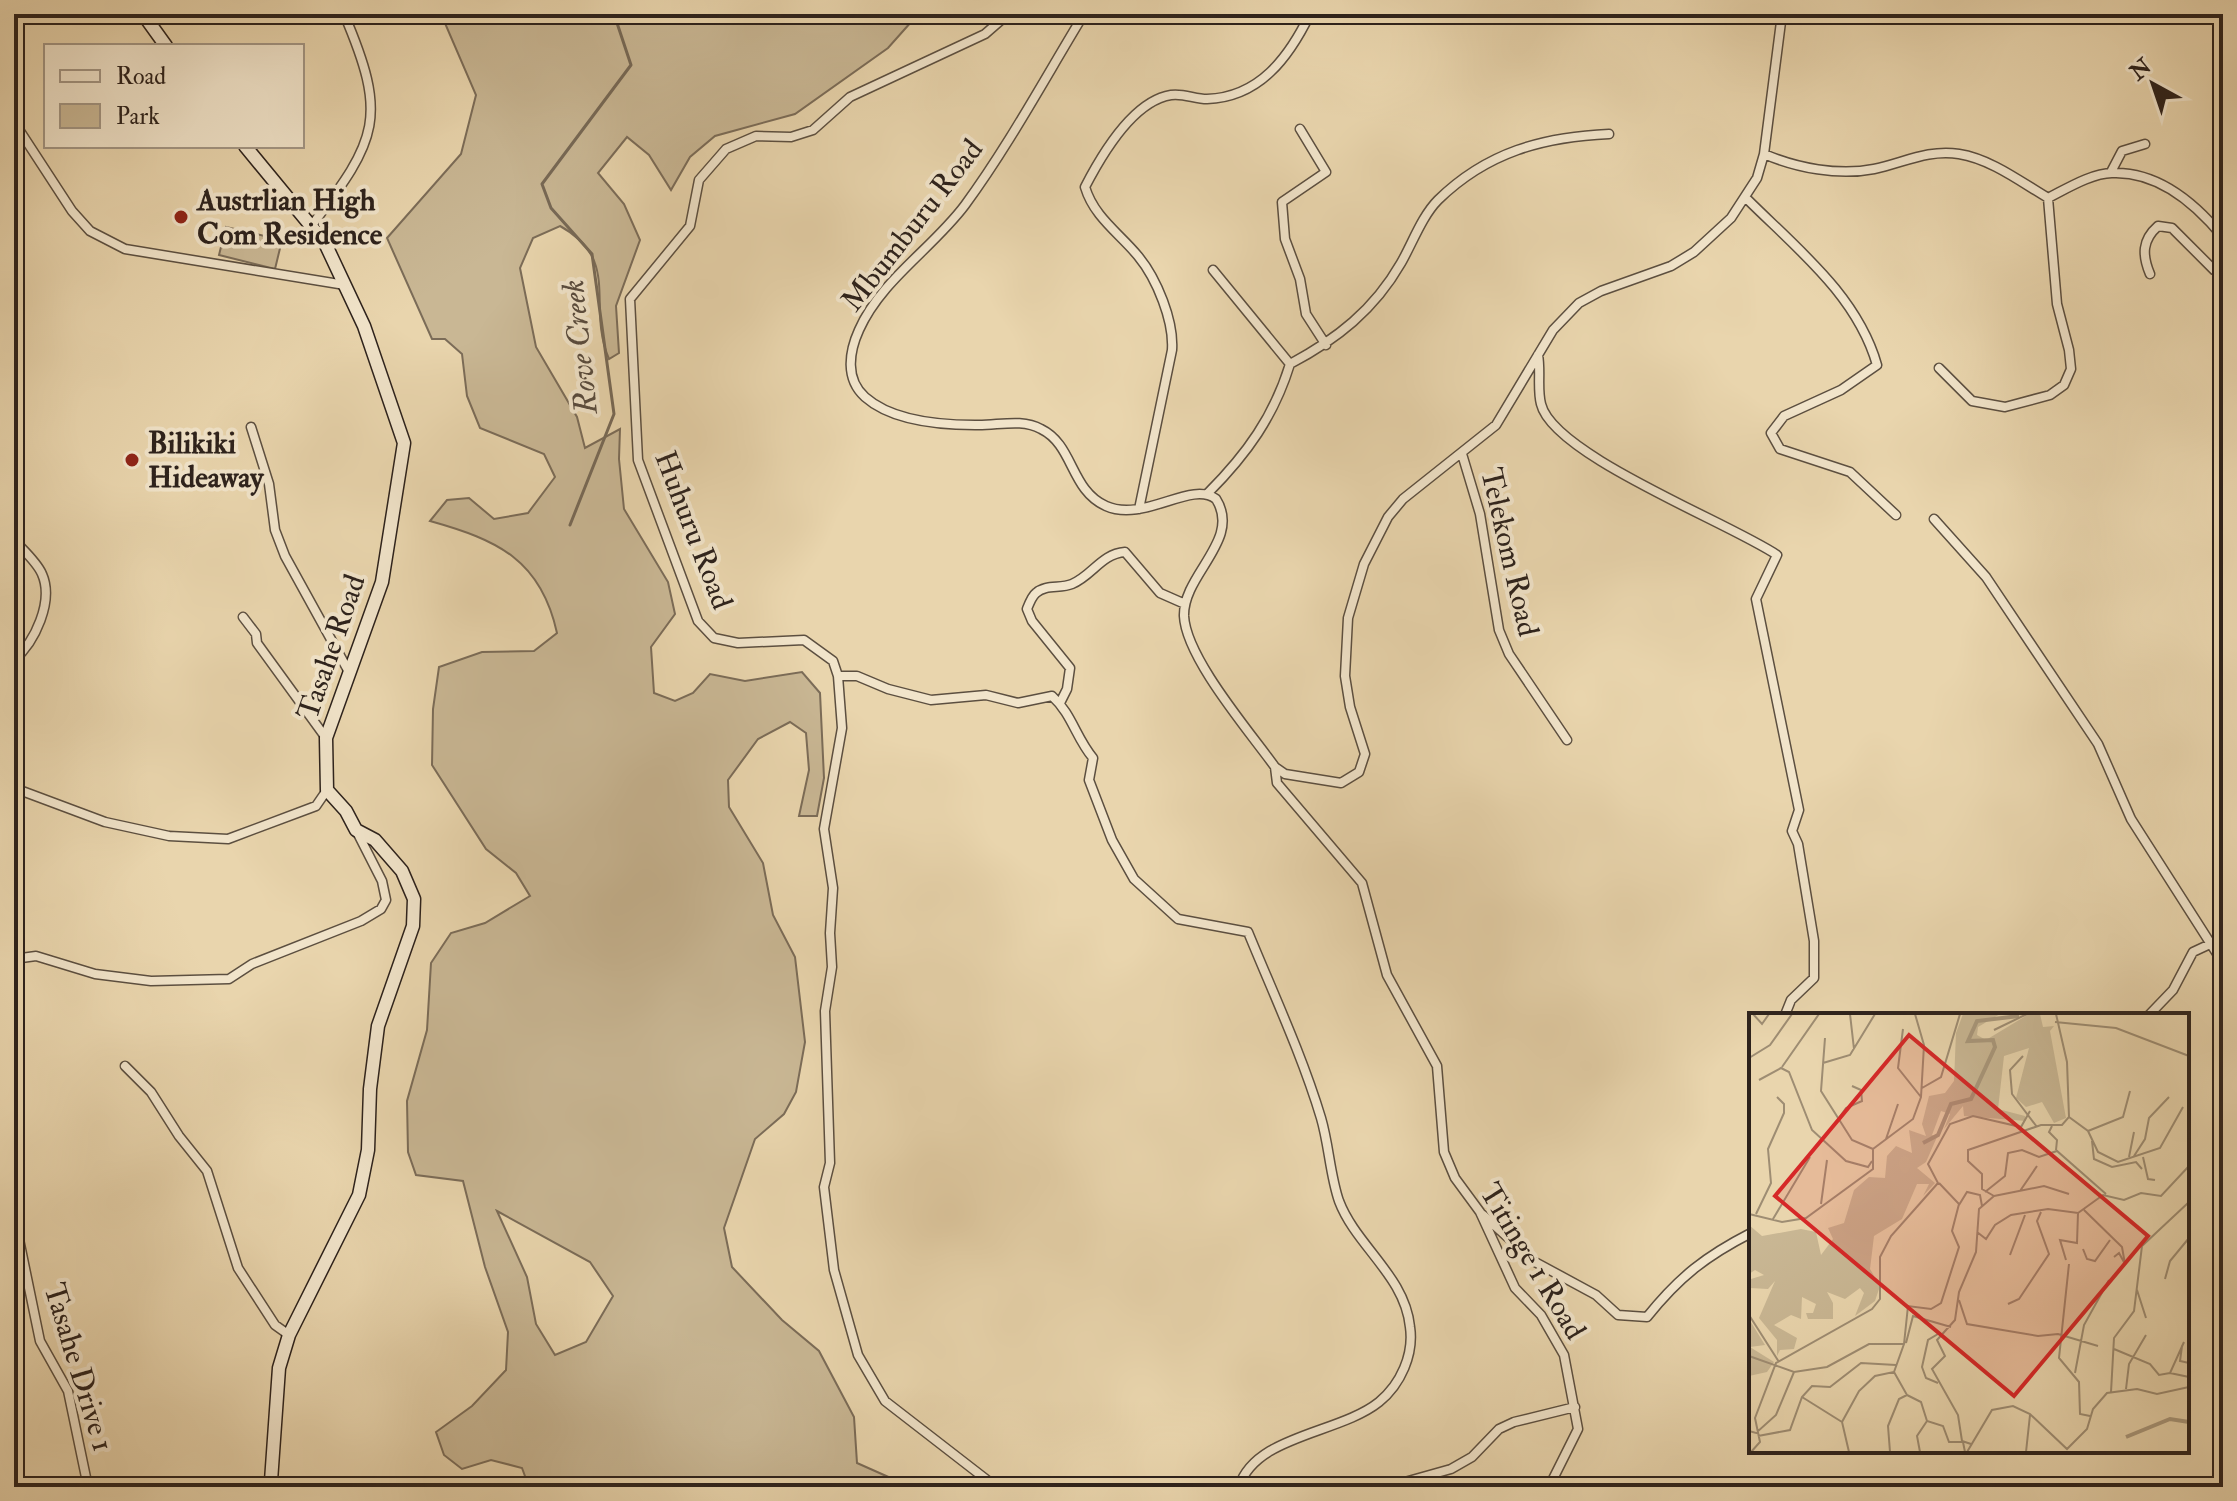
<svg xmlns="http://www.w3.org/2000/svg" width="2237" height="1501" viewBox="0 0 2237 1501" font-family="'IM FELL Double Pica',serif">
<rect width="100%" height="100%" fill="#e9d5ad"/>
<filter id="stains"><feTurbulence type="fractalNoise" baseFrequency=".0025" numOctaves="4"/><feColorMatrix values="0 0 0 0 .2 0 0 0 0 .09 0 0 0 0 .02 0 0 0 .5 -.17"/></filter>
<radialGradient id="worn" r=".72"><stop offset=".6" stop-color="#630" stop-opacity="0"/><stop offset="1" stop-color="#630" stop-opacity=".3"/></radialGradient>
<path fill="#c9b794" stroke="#7b6c58" stroke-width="2" fill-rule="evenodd" d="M 441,14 L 938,14 L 912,21 L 888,48 L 795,114 L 715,136 L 690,157 L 671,190 L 649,155 L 627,137 L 598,173 L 624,204 L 640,240 L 616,306 L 619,353 L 609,359 C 586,306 622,260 560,226 L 533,238 L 520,268 L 536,347 L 577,417 L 585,448 L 620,429 L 619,459 L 624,509 L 668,582 L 675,614 L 651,647 L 654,693 L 675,701 L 693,693 L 710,674 L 745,681 L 802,672 L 820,693 L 824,778 L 817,816 L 799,816 L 809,770 L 806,733 L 790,722 L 758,739 L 728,780 L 729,807 L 763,863 L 773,915 L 795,957 L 805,1042 L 796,1092 L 784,1114 L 755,1139 L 724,1228 L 732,1267 L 782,1320 L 819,1351 L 854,1417 L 857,1463 L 911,1487 L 529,1487 L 522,1468 L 491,1460 L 462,1469 L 444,1455 L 436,1432 L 472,1406 L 506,1370 L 508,1332 L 485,1267 L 463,1181 L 416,1175 L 408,1152 L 407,1101 L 427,1030 L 431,963 L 451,933 L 485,923 L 530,896 L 516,873 L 486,849 L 432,765 L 433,709 L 439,667 L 482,652 L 534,651 L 557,633 C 541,560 498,540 430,521 L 447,500 L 469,498 L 494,519 L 528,513 L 555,477 L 544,454 L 480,428 L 467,396 L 462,354 L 445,339 L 432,339 L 387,238 L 461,154 L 476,95 ZM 497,1211 L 590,1262 L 613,1296 L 586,1342 L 555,1355 L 536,1324 L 527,1277 Z
M 226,227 L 282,240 L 275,269 L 219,255 Z"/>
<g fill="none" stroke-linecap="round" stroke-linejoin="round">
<path stroke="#776956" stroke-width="3" d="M 570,525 L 614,414 L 592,254 L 551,208 L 542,184 L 631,65 L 614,14"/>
<g stroke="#5c4f40" stroke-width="11">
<path id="street" d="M 1084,14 C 1045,78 1009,145 965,205 C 933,248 881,280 859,330 C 849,352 845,379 865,397 C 892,421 941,425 975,425 C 997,426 1021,418 1041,429 C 1074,445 1070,490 1106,506 C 1144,523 1191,480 1216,499 C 1242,540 1183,574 1184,616 C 1186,658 1250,732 1275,767 L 1285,774 L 1341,783 L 1359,772 L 1365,754 L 1350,707 L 1345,676 L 1348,618 L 1364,564 L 1388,517 L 1403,499 L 1496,425 L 1553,330 L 1579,303 L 1601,291 L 1671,266 L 1694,252 L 1731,218 L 1757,178 L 1764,154 L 1782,14
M 14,122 L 72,211 L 90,231 L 125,249 L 345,285
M 1300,129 L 1326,172 L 1282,202 L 1285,239 L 1300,279 L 1306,314 L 1326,345
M 1764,154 C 1797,168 1838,176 1874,169 C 1903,163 1928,149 1959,154 C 1991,159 2021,182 2048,198
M 2111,172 L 2122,151 L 2145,144
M 1746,198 C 1796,248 1857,295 1877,365 L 1841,390 L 1784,416 L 1771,433 L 1780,449 L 1850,472 L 1896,515
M 2048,198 C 2066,189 2092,173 2112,173 C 2158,171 2196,204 2223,237
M 312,225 C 378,139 388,117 344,14
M 1213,270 L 1290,364
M 2150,274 C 2142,255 2142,240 2158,226 L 2172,228 L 2214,270 L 2223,274
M 1538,355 C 1541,371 1537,389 1541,404 C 1553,455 1730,523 1777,555 L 1756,599 L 1799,810 L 1792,831 L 1798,844 L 1814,941 L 1814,978 L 1791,1000 L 1785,1015
M 1939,368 L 1972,401 L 2005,407 L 2050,395 L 2064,385 L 2071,369 L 2069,350 L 2057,304 L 2048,198
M 251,427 L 269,484 L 275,530 L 285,556 L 349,672
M 1462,454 L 1480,514 L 1499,630 L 1509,654 L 1567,740
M 1208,493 C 1247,454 1274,416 1290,364 C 1337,339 1374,310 1401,263 C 1412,244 1422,216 1438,200 C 1487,152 1543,137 1609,134
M 1139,509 L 1172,350 C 1174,321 1157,279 1138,256 C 1119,233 1094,217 1085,187 C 1101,156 1133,101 1171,95 C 1183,93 1195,99 1207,99 C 1260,97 1289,57 1310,14
M 1934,519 L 1986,577 L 2098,744 L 2131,819 L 2223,963
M 14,540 C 23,550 37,562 42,574 C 54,601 35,642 14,660
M 243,617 L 256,634 L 257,643 L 326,738
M 838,676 L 857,676 L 888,689 L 931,700 L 986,695 L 1018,703 L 1052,696 C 1072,714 1076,738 1093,758 L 1089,780 L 1112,840 L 1134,879 L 1178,919 L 1248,932 C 1273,993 1302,1055 1321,1118 C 1329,1145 1330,1175 1339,1201 C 1356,1246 1405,1276 1410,1327 C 1414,1354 1401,1384 1379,1402 C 1339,1434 1255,1435 1239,1487
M 1060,703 L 1067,689 L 1070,668 L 1032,621 L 1027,609 C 1029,604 1032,596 1036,593 C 1046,584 1060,589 1072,584 C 1093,575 1101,554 1125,552 L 1160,593 L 1185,604
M 1275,767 L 1277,783 L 1362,883 L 1387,975 L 1437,1066 L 1444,1152 L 1455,1178 L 1480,1212 L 1515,1288 L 1541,1315 L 1564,1355 L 1578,1429 L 1549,1487
M 14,788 L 105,822 L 169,836 L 228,839 L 316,806 L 327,790
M 14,959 L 36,956 L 95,974 L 151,981 L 229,979 L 252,964 L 361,921 L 381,909 L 386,900 L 382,881 L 356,830
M 2149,1015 L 2173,990 L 2193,952 L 2223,938
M 125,1066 L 151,1092 L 179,1136 L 207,1171 L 238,1268 L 275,1325 L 289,1335
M 14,1215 L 40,1341 L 68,1391 L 88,1487
M 1483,1215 L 1535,1262 L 1596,1295 L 1618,1315 L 1647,1317 C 1679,1277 1706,1256 1751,1233
M 996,1487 L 885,1401 L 858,1355 L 834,1270 L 824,1187 L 830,1163 L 825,1011 L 832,967 L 830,933 L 833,888 L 824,829 L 842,728 L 838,676 L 833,661 L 804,640 L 738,643 L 714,638 L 698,621 L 638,460 L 630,299 L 690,226 L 699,180 L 726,149 L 756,136 L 791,137 L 813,130 L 850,97 L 985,34 L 1008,14
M 1387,1487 L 1451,1469 L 1472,1457 L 1499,1429 L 1514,1422 L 1575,1407"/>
</g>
<g stroke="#2d221c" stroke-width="15">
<path id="secondary" d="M 143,14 L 166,46
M 245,146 L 325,243 L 364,326 L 404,443 L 382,582 L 326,738 L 327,790 L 346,811 L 356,830 L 375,840 L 402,871 L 414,899 L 413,926 L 378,1026 L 370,1089 L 368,1150 L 359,1195 L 289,1335 L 279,1368 L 271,1481 L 267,1487"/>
</g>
<use href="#street" stroke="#f1e4ca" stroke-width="8"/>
<use href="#secondary" stroke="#f1e4ca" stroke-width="12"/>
</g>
<g fill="#8f2418" stroke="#f1e4ca" stroke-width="3">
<circle cx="181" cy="217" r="8"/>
<circle cx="132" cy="460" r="8"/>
</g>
<g text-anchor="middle" stroke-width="8" stroke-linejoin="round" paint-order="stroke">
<g font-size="30" font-weight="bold" fill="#2d221c" stroke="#f1e4ca" text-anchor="start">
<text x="197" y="210">Austrlian High<tspan x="197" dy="34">Com Residence</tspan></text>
<text x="148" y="453">Bilikiki<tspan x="148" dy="34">Hideaway</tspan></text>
</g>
<g font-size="30" fill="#2d221c" stroke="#f1e4ca">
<text transform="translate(912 225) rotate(-52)" y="10">Mbumburu Road</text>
<text transform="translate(694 530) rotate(69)" y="10">Huhuru Road</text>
<text transform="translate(1510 552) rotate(77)" y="10">Telekom Road</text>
<text transform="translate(331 647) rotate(-71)" y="10">Tasahe Road</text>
<text transform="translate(1533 1261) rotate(59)" y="10">Titinge 1 Road</text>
<text transform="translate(79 1367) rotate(73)" y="10">Tasahe Drive 1</text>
</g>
<g font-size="32" font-style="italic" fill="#584b3e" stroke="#f1e4ca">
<text transform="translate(579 347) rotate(-96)" y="11">Rove Creek</text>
</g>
</g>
<g transform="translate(1749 1013)">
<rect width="440" height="440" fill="#e9d5ad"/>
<path d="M 214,1 L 251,1 L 229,14 L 228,22 L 237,27 L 280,1 L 291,1 L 294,14 L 305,13 L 301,18 L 317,105 L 305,110 L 293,89 L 277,94 L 267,85 L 280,35 L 255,43 L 249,96 L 276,103 L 277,108 L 215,103 L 214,93 L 195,116 L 201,101 L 192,98 L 183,122 L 188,124 L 177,149 L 168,155 L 186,170 L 174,183 L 180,171 L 168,171 L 153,206 L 125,223 L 121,256 L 131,273 L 126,288 L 106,303 L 115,280 L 111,275 L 96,286 L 78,279 L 84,290 L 84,306 L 59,306 L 57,300 L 64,300 L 67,291 L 53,284 L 52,306 L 42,302 L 25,312 L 48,325 L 45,336 L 31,337 L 28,343 L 28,327 L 10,305 L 26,268 L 19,276 L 1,275 L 2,266 L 15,262 L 6,257 L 0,261 L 0,212 L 13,223 L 52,216 L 67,219 L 72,242 L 84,226 L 79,215 L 95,210 L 105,177 L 120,164 L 136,165 L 138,143 L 147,133 L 163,140 L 160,117 L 177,123 L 173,111 L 180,83 L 196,80 L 205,68 L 207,20 ZM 0,306 L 16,332 L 1,334 L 25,349 L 18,359 L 0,363 Z" fill="#c9b794"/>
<path fill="none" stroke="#a9987c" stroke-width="4" d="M 174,130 L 189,122 L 202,91 L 222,86 L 246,34 L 244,27 L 219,28 L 228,8 L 270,3M 377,424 L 421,406 L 440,409"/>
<path fill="none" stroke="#9e8d73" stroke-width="2" d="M 4,1 L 13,11 L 20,1M 101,1 L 105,36M 306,9 L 367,15 L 440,43M 154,16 L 149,55 L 172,84M 245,17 L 278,1M 76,25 L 72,78 L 103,127 L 124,136M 274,43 L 261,57 L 263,81 L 288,114M 0,45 L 21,32 L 43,1M 74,50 L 101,42 L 126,1M 33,54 L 70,1M 10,67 L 32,55 L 40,59 L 63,117 L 97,148 L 119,154 L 123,148M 173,75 L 192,64 L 211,1M 320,104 L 339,118 L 349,139 L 369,149 L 411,135 L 434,94M 90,105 L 97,95 L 113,88 L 112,77 L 103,73M 303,113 L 300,119 L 308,127 L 307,137M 339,118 L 374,104 L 381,78M 137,126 L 149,91M 343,128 L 345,146 L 363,154 L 387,149 L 393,156M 385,143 L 396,126 L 400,105 L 420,84M 380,144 L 385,119M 394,144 L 399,166 L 406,167M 271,178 L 288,153M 236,179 L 256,163 L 259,140 L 273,137 L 290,144 L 308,138 L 357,181M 245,183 L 233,176 L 233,161 L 219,148 L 219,137 L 292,112 L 313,112 L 320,104 L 318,49 L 307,1M 245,183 L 295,173 L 320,181M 72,191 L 78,147M 210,192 L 218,179 L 231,182 L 233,193M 335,197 L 373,234 L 376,251 L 370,240 L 365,244M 0,201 L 33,209 L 57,205 L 124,156 L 124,136 L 164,106 L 172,84 L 175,32 L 166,1M 7,201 L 22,170 L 19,136 L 35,100 L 35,91 L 28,84M 24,206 L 61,144M 228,219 L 237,226 L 246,212 L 262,202 L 299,196 L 329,200 L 354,182 L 375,187 L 392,180 L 412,183 L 440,153M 334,236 L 338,246 L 346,248 L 361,227M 261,242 L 276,202M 317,247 L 311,227 L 328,230 L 329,200M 320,251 L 310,345 L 330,369 L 331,401 L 341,403M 416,266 L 421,248 L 440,225M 388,277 L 397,305M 210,287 L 218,311 L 289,323 L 309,321 L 349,333M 259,291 L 270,286 L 300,241 L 288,208 L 292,199M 0,302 L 30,349M 189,321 L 179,327 L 173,354 L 177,365 L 189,370M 435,329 L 421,360 L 440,364M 157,330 L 164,303 L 202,314M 155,331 L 159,293 L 182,296 L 192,290 L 210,234 L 203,218 L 210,191 L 190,170M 433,333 L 431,348 L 440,350M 365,336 L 401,351 L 410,362 L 421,360M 0,343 L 45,359 L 78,354 L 120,331 L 155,331 L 145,359 L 126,363 L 110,378 L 93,409 L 100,439M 326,360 L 335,312 L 360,267M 377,376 L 380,351 L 397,322M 362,379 L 365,325 L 385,298 L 393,233 L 440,189M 158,382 L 172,389 L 178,408 L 194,413 L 200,429 L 214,429 L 216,439M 53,384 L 93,409M 0,418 L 7,420 L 27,402 L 45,359M 9,423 L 41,417 L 53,384 L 63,373 L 81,374 L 112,350 L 147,352M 222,431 L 213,428 L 209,402 L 183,356 L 196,343 L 188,327 L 206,307 L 210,279 L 227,239 L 230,196 L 245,183M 2,439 L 11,429 L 6,405 L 27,350 L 123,296 L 131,286 L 131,244 L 142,223 L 189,170 L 179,151 L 201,111 L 224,103 L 272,114 L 281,98M 141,439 L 139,413 L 150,386 L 158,382 L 145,359M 171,439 L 168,423 L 178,408M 218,439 L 243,397 L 264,393 L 281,401 L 318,436 L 338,416 L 344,396 L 358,380 L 388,376 L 408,381 L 440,374M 277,439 L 281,402"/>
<path fill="#d62828" fill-opacity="0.15" stroke="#d62828" stroke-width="4" d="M 160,22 L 399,223 L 265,383 L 26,183 Z"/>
<rect width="440" height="440" fill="none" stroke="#2d221c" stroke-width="4"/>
</g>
<rect width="2237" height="1501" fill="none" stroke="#e9d5ad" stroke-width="48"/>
<rect x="16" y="16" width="2205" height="1469" fill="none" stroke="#2d221c" stroke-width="4"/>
<rect x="24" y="24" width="2189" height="1453" fill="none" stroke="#2d221c" stroke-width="2"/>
<rect x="44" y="44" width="260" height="104" fill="#f1e4ca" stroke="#a39684" stroke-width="2"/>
<rect x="60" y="70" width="40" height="12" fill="#f1e4ca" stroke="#a39684" stroke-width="2"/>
<text x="116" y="84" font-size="24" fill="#2d221c">Road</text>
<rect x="60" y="104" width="40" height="24" fill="#c9b794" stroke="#a39684" stroke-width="2"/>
<text x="116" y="124" font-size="24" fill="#2d221c">Park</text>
<g transform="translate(2153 84) rotate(320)" stroke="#f1e4ca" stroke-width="6" paint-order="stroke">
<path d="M0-6L14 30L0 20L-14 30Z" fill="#2d221c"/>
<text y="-12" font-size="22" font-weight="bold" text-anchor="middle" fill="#2d221c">N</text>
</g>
<rect width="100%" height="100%" filter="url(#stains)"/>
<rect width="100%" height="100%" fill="url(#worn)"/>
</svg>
